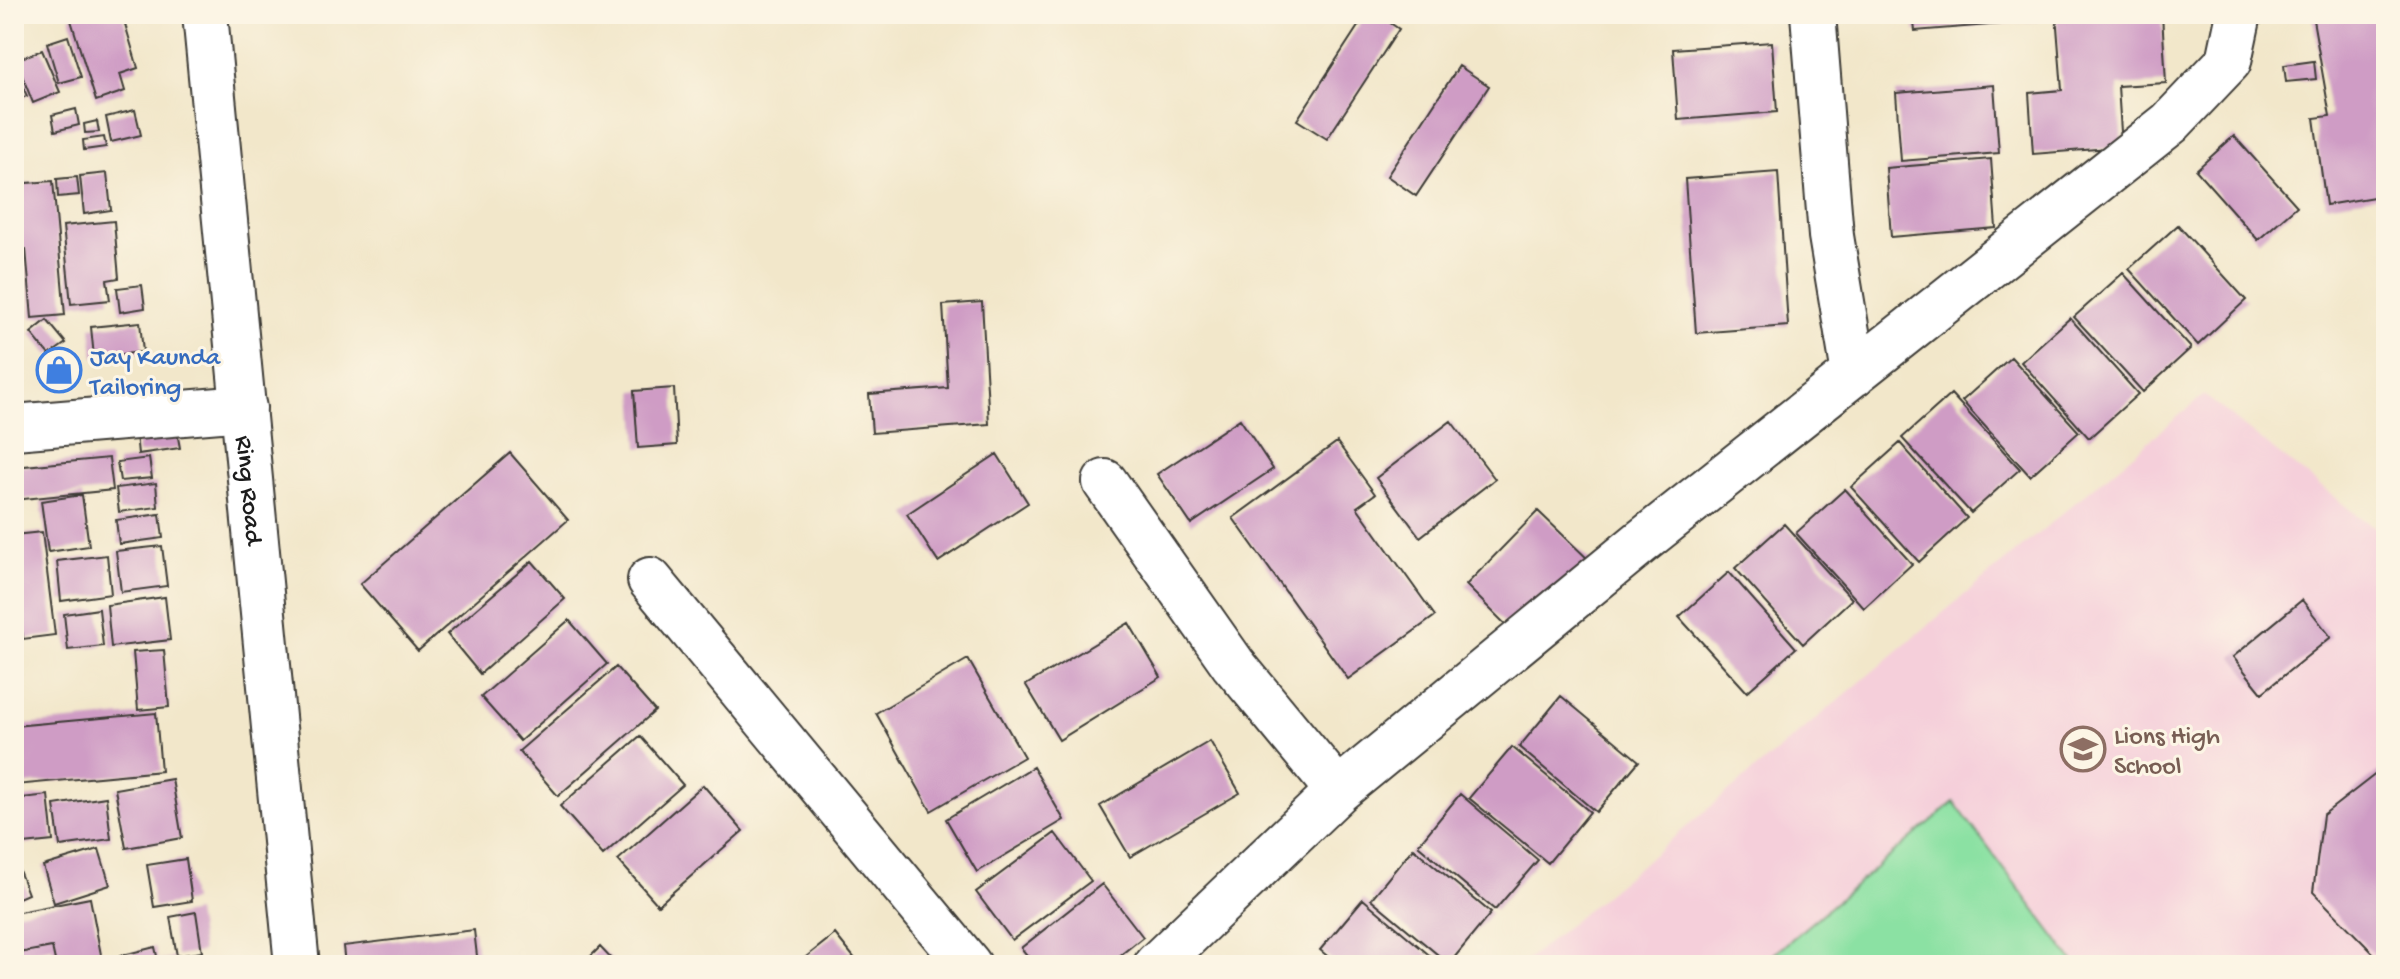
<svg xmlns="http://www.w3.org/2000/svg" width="2400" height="979" viewBox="0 0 2400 979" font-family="'Gochi Hand',sans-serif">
<rect width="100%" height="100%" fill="#fcf5e5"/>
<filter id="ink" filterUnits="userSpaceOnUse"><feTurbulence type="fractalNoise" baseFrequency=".0125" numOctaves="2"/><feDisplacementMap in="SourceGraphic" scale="16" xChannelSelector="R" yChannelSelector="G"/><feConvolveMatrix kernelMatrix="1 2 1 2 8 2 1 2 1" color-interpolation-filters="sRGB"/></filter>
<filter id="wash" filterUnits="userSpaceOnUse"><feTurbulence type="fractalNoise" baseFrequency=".006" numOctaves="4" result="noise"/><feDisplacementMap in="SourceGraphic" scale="32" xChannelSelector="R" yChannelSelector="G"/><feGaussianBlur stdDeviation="1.8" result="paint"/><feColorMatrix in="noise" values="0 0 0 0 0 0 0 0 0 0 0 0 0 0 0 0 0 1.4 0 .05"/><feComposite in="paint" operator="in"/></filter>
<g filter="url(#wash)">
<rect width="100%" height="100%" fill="#f2e7ca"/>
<path fill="#f5cfda" d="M 2204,395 L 2362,519 L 2386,533 L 2386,965 L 1521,965 Z"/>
<path fill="#8be1a3" stroke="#547e60" stroke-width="2" d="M 1954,802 L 2076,965 L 1761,965 Z"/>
<g id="blocks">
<path fill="#cf9cc5" d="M 80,14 L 122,14 L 138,68 L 120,74 L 125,91 L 96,101 L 70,17 Z
M 1366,14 L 1377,14 L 1399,29 L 1327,139 L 1297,120 Z
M 1913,14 L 2037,14 L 2038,21 L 1915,31 Z
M 2056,14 L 2162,14 L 2166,83 L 2118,86 L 2122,147 L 2033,154 L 2029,93 L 2062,90 Z
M 2312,14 L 2386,14 L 2386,195 L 2326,205 L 2314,118 L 2330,116 Z
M 68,36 L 81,77 L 59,83 L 47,43 Z
M 1772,42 L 1777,112 L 1678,120 L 1673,49 Z
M 42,50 L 60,92 L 33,103 L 16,60 Z
M 2314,61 L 2316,79 L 2286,82 L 2284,65 Z
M 1459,66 L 1489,86 L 1416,196 L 1387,176 Z
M 14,68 L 27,96 L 14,101 Z
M 1994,85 L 1999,153 L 1901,161 L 1896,93 Z
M 76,109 L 79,125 L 55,131 L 52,115 Z
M 135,110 L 141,135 L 111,142 L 106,117 Z
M 97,121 L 99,132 L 85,133 L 84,124 Z
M 2234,136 L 2297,206 L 2258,240 L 2196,170 Z
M 104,137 L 106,147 L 84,150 L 83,140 Z
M 1991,159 L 1996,228 L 1891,237 L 1886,168 Z
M 1778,172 L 1788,326 L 1696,333 L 1685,179 Z
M 107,173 L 111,210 L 84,214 L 80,176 Z
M 77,177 L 79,195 L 58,197 L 57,179 Z
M 53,181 L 65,315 L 32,318 L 26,249 L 14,250 L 14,184 Z
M 114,221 L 119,278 L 107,280 L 110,300 L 71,304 L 63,226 Z
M 2178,225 L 2246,300 L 2198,345 L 2129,269 Z
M 2123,273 L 2191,348 L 2143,392 L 2074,317 Z
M 142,285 L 145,308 L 120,312 L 117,288 Z
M 982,302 L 989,424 L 872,433 L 869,394 L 948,388 L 943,305 Z
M 2070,318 L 2138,394 L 2089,438 L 2021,362 Z
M 47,320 L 66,343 L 49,355 L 31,333 Z
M 140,322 L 143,352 L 94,357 L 91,327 Z
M 2011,357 L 2079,432 L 2030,476 L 1962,401 Z
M 674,388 L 677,445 L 638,448 L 634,391 Z
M 1951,394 L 2020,469 L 1971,513 L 1902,438 Z
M 1240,419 L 1273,469 L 1191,524 L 1157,474 Z
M 1451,421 L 1495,479 L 1420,537 L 1376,478 Z
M 176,427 L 180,448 L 138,454 L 136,434 Z
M 1337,442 L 1375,494 L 1357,507 L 1435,616 L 1348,679 L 1233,518 Z
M 1900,443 L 1967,518 L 1919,562 L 1851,487 Z
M 510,453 L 568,520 L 418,651 L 360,584 Z
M 997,454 L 1028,503 L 938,562 L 907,514 Z
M 109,458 L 113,490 L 14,500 L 14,467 Z
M 149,458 L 152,478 L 120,481 L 117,462 Z
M 156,483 L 158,507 L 119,512 L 116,488 Z
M 1845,489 L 1912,564 L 1864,608 L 1796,533 Z
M 82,495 L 89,546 L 48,552 L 41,501 Z
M 1538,511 L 1592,563 L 1518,637 L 1466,585 Z
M 160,514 L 163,538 L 119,544 L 116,520 Z
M 1784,524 L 1852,599 L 1803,644 L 1735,568 Z
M 42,532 L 55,635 L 23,639 L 14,569 L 14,535 Z
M 162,546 L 167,586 L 121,592 L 116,551 Z
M 107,555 L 111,594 L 61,601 L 57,561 Z
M 532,561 L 565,599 L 480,674 L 447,634 Z
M 1729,572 L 1796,648 L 1747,692 L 1679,617 Z
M 165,597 L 170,640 L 111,647 L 107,605 Z
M 2302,600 L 2331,637 L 2262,693 L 2233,657 Z
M 99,609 L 103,646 L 68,650 L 64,614 Z
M 569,620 L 607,664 L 520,741 L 481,697 Z
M 1129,623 L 1161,677 L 1059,740 L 1026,685 Z
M 164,650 L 169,707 L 138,710 L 133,652 Z
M 968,659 L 1024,757 L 931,811 L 876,713 Z
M 616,667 L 655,711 L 558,796 L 519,751 Z
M 1561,696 L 1639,761 L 1596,812 L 1519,747 Z
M 156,713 L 161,771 L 16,785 L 14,726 Z
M 640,736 L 683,785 L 603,855 L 560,806 Z
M 1210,741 L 1240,793 L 1130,857 L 1100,806 Z
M 1512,747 L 1590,812 L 1548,863 L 1469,798 Z
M 2386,766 L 2386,954 L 2374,954 L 2313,892 L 2323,815 Z
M 1033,767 L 1064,820 L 977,872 L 946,819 Z
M 172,779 L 182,838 L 126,848 L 115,789 Z
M 703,785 L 743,831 L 658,905 L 618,860 Z
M 1460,794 L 1538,860 L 1495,910 L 1418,845 Z
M 48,795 L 53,841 L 14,845 L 14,799 Z
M 106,797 L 111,839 L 60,846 L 54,805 Z
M 1055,833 L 1091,881 L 1012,940 L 976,892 Z
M 1413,848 L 1491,913 L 1449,964 L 1371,899 Z
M 99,849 L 110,885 L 54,903 L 43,866 Z
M 14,857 L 28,894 L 14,900 Z
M 186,859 L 192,901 L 154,907 L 147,865 Z
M 1102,884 L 1143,937 L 1108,965 L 1035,965 L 1021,948 Z
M 90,898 L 103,965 L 56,965 L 52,947 L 14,954 L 14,913 Z
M 1363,899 L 1441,965 L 1338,965 L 1320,950 Z
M 196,912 L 202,952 L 177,956 L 170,917 Z
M 474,930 L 478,965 L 345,965 L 343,946 Z
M 835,934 L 860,965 L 796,965 Z
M 155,947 L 158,961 L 173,957 L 175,965 L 121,965 L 119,956 Z
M 600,947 L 617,965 L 582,965 Z"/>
</g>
</g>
<g filter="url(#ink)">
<use href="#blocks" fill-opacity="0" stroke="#3c3a36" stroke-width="2"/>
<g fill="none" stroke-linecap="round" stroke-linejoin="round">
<g stroke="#3c3a36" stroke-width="48">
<path id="street" d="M 1813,14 L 1831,236 L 1854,374
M 14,427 L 244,408
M 1105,482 L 1233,664 L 1338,791
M 650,580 L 969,965
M 1156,965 L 1338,791 L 1640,543 L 2170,123 L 2229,61 L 2239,14"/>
</g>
<g stroke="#3c3a36" stroke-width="48">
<g id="secondary">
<path id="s1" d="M 205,14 L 297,965"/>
</g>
</g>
<use href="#street" stroke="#fff" stroke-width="44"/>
<use href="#secondary" stroke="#fff" stroke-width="44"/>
</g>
</g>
<defs>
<g id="shop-ring" transform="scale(2.3)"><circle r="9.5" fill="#fcf5e5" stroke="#3f7fe0" stroke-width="1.5"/><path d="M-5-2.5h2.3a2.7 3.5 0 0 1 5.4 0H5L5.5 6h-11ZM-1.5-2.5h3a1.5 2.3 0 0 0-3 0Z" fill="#3f7fe0"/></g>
<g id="school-ring" transform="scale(2.3)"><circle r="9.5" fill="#fcf5e5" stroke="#8d6e63" stroke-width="1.5"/><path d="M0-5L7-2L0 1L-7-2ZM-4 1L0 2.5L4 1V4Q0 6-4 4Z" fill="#8d6e63"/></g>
</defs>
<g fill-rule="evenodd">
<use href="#shop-ring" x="59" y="370"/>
<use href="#school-ring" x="2083" y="749"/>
</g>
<g text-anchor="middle" stroke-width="6" stroke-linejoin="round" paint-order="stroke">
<g font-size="26" fill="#366cbe" stroke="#fcf5e5" text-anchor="start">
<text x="90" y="364">Jay Kaunda<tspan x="90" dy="30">Tailoring</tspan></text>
</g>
<g font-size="26" fill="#1c1c1c" stroke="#fcf5e5">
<text dy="9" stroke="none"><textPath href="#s1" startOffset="478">Ring Road</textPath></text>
</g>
<g font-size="26" fill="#785e54" stroke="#fcf5e5" text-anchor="start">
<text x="2114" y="743">Lions High<tspan x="2114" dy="30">School</tspan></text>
</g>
</g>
<rect width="2400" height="979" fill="none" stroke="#fcf5e5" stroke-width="48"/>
</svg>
